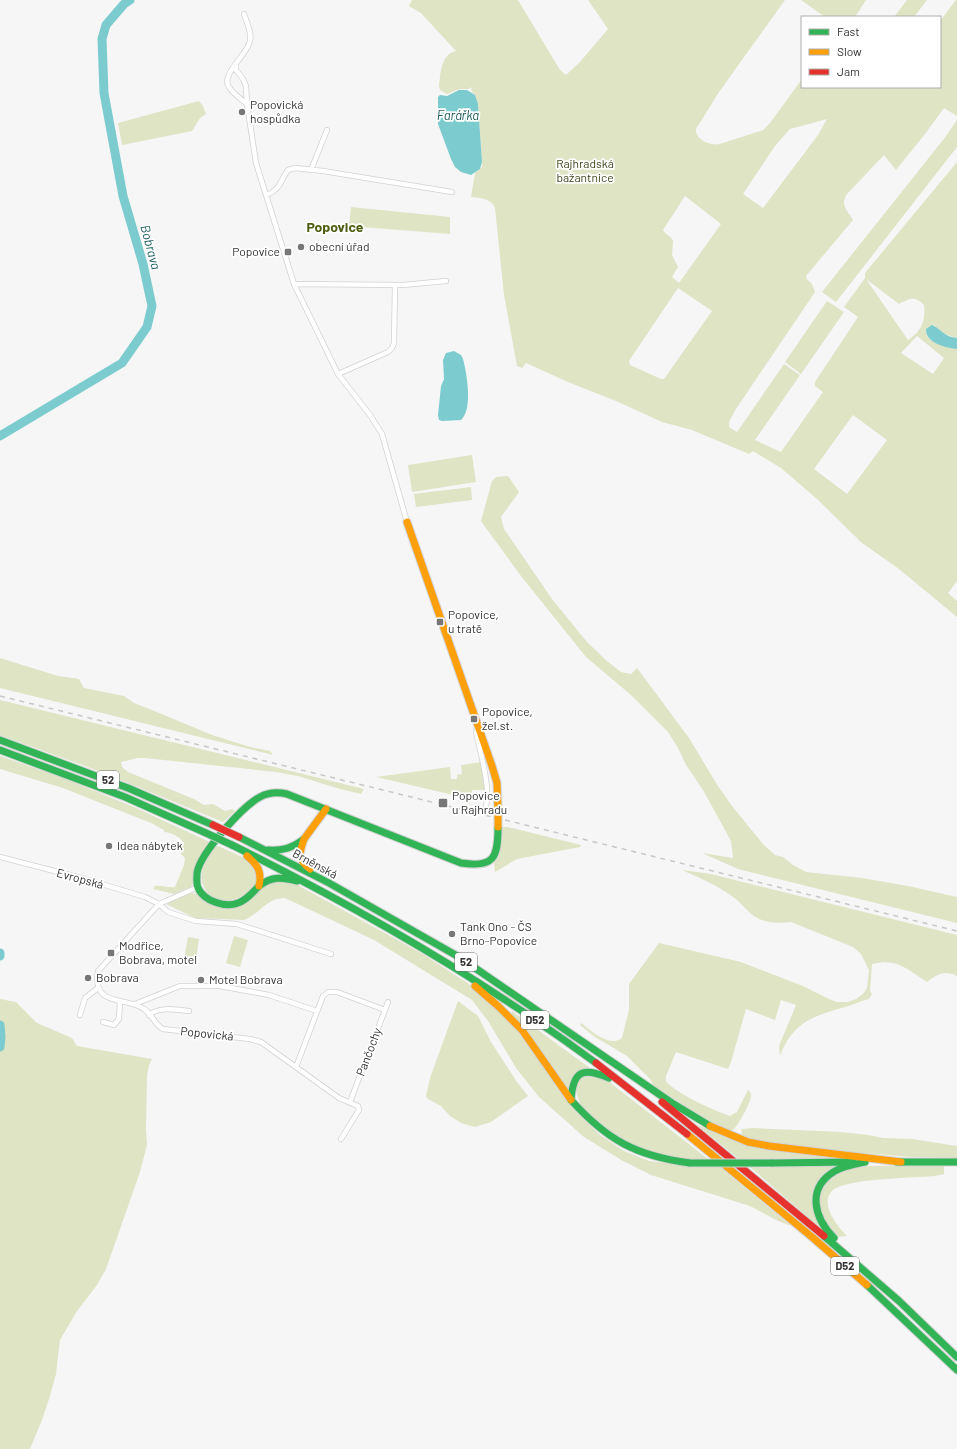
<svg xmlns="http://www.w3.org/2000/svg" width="957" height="1449" viewBox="0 0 957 1449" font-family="Barlow,sans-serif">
<rect width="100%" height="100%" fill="#f6f6f7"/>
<path fill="#dfe4c4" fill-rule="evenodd" d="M 412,0 L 518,0 L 560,70 L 566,75 L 579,63 L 608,29 L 588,0 L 785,0 L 719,92 L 696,129 C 695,140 711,146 720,144 L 763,130 L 770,123 L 802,79 L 802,87 L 940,87 L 940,21 L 956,0 L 957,0 L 957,116 L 944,108 L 925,134 L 896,170 L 884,155 L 847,194 C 840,205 847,210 853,220 L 806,276 L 807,279 L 812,284 L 815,292 L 736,409 L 729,422 L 729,427 L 737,432 L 784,364 L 800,375 L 755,440 L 781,452 L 823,392 L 815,386 L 815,382 L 858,317 L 844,307 L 865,278 L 865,273 L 957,162 L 957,338 L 944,334 L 934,325 L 926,330 C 925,343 947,348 957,349 L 957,581 L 948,593 L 957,601 L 957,617 L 899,569 L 862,543 L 818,500 L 781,468 L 753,451 L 749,454 L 692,430 L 662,422 L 616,401 L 568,382 L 526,363 L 522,368 L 517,366 L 504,295 L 495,208 C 491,198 480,198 471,197 L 475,173 L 482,167 L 482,162 L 478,104 L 475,95 L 472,92 L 471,87 L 469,89 L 460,89 L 447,94 L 440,90 L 439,86 C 441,73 440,55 456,51 L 421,13 L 409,6 ZM 827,119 L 818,135 L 763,208 L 743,194 L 775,146 L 790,129 ZM 685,196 L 721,224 L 679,283 L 672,277 L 678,267 L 672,255 L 673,241 C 671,235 665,235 663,230 ZM 866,279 L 899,304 C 911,298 914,296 924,305 C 926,320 921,332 908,340 ZM 678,288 L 712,311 L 664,379 L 661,379 L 630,365 L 629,361 ZM 917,336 L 944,358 L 933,374 L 901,353 ZM 853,415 L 887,440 L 847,494 L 814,469 Z
M 801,0 L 866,0 L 855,17 L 825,17 Z
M 907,0 L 927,0 L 914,17 L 894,17 Z
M 199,101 L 203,106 L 206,114 L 200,118 L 192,131 L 122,145 L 118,123 Z
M 957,120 L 957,147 L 836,302 L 822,292 L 943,140 Z
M 351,207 L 450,217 L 450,234 L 349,226 Z
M 827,301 L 844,312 L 801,374 L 785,362 Z
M 472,455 L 476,482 L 412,492 L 408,465 Z
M 508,476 L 519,492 L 501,517 L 504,529 L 552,599 L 587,642 L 608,662 L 621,672 L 631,674 L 637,668 L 689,738 L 718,786 L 732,806 L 763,844 L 775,855 L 783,857 L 793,865 L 806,872 L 862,878 L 908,886 L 957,897 L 957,923 L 738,869 L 702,853 L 733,858 L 731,841 L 703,790 L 686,765 L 678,748 L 668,732 L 631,695 L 586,657 L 521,576 L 481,521 L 492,481 L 496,477 Z
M 471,487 L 472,500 L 416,507 L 414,494 Z
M 0,658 L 58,676 L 79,679 L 84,688 L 124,696 L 134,703 L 152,710 L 212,735 L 250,747 L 270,751 L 273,755 L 0,688 Z
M 0,700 L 364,789 L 361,794 L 340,789 L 298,776 L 276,772 L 145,758 L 138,758 L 121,762 L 122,767 L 128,772 L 194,799 L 204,805 L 213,804 L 225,811 L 232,809 L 235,811 L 223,822 L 104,773 L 0,735 Z
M 0,756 L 60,777 L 134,807 L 212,843 L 191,887 L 174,894 L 153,889 L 155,886 C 161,885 169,888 175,887 L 184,865 L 185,858 L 181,854 L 184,843 C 180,837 171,832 164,832 L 164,830 L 151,823 L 63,788 L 0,769 Z
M 482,762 L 486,790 L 472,790 L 470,803 L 462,801 L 462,797 L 376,777 L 450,767 L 451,779 L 457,779 L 457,775 L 462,774 L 461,765 Z
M 501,827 L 508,827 L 581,845 L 580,847 L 517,859 L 495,872 L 494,863 L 500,850 Z
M 216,845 L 251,861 L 258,869 L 256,884 C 225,921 178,890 216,845 Z
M 682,870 L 711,874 L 957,935 L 957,976 C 944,970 938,974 927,982 C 906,969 898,958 872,964 L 870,991 L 872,994 L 869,999 C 860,1001 853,1005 845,1007 C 813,1016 793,1022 780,1056 L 779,1046 L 796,1005 L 781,1000 L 775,1020 L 746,1009 L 731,1062 L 728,1069 L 676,1052 L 666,1076 L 666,1082 C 682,1096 710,1109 730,1116 L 737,1112 L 748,1090 C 750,1091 751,1093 751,1095 C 752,1101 738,1125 734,1129 C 730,1131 726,1131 722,1130 L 654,1086 L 650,1079 L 627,1056 L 595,1037 L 580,1025 L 581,1023 C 592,1031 609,1048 622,1038 L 629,1010 L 629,984 L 659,943 L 741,962 L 803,986 L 829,999 L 837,1002 L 848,1002 L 856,999 L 863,994 L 867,988 L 869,970 L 861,954 L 853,947 L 791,922 C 775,924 760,923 748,911 C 742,905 737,899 729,894 C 714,884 698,877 682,870 Z
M 271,881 L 294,883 L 421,953 L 469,984 L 507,1018 L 550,1074 L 576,1112 L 600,1135 L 624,1151 L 649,1161 L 691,1166 L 691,1167 L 720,1167 L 791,1226 L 778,1221 L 750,1206 L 651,1175 L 623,1161 L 584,1137 L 539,1097 L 516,1068 L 488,1021 L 472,1000 L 374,940 L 285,898 C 266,898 260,914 244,920 L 195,918 L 166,904 L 191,893 L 197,894 L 225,906 L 260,890 Z
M 234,936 L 248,940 L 240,967 L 226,963 Z
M 188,937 L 199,939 L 196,961 L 184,959 Z
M 0,999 L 16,1002 L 37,1023 L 72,1038 L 77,1046 L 152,1059 L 149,1065 L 147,1076 L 146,1129 L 147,1145 L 140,1172 L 106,1269 L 97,1285 L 77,1311 L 60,1340 L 56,1374 L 50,1396 L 42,1420 L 30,1449 L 0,1449 Z
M 458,1001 L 478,1016 L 491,1042 L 517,1082 L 528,1096 L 491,1122 L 475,1127 L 461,1123 L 450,1116 L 441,1106 L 428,1099 L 426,1096 L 430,1078 Z
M 512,1011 L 590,1068 L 580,1069 L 569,1093 L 511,1016 Z
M 582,1076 L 603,1077 L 708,1159 C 702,1159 695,1159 691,1160 C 678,1161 647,1151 634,1147 C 614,1140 558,1099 582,1076 Z
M 695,1124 L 743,1144 L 837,1158 L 739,1159 Z
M 752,1128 L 841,1132 L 868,1135 L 884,1138 L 912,1139 L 957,1146 L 957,1158 L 911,1157 L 840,1151 L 746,1139 L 742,1134 L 741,1130 L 742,1129 Z
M 944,1165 L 944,1174 L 935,1176 C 915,1178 845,1178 832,1191 C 819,1204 838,1227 847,1236 L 836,1237 L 822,1220 L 817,1199 L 825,1181 L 848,1169 L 869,1166 Z
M 771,1166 L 839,1166 L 818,1182 L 819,1224 L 817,1225 L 750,1167 L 771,1168 Z"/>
<path fill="#7ccbce" d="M 459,90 L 467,90 L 475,95 L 478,104 L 482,162 L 480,169 L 471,175 L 461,172 L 455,167 L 451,159 L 438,124 L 438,97 L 440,95 L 447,96 Z
M 932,325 C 942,329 942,336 957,338 L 957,349 C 947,348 925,343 926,329 Z
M 454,351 L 461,355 L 463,359 C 467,374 473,409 461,420 L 442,421 L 439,420 L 438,415 L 441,386 L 444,379 L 443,360 L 446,353 Z"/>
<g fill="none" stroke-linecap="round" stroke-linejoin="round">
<path stroke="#7ccbce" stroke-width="9" d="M 0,436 L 122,363 L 147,327 L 152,306 L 143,264 L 123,196 L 104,93 L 102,39 L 106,25 L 124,4 L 130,0
M 0,953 L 0,956
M 0,1025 L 1,1037 L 0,1047"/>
<g stroke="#d2d2d3" stroke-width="6">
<path id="street" d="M 244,14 C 247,23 252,33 250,41 C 248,54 220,75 229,87 C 233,94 241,99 247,104
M 236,65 L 236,70 L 243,79 L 246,86 L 247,104 L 256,163 L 294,284 L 338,374 L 370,415 L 382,434 L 407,522
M 311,170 L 327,130
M 267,195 C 281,189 280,181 288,170 L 295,168 L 323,171 L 452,192
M 294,284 L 403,285 L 446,281
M 338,374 L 388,352 L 392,348 L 394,343 L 395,285
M 480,727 L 477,729 L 476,732 C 480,751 491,789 486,806
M 0,857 L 85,879 L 145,897 L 159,904 L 168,912 L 196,921 L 237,924 L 331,954
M 198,887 L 159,904 L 98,971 C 92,1008 126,996 144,1009 C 152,1014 154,1024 163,1029 L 250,1039 L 261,1042 L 339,1098 L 358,1106 L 359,1110 L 341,1139
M 135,1004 L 180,986 L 220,986 L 269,995 L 317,1011
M 80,1015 L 85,998 L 98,988
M 149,1015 C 160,1006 176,1010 189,1011
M 103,1022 L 114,1025 L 119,1019 L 120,1002
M 296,1067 L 323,996 L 328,992 L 337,992 L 385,1010
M 350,1102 L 388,1002"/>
</g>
<g stroke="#d2d2d3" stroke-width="9">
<path id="fast" d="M 0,740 L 128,788 L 213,825
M 0,750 L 125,797 L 206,833
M 239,837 L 329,883 L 459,957 L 672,1103 L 710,1126
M 232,845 C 359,908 482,979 596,1063
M 268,850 C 283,851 292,848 304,839
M 259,886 C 253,892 247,900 238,903 C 225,908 204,901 198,888 C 196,883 197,878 197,873 C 200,853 243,806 260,797 C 269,792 278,792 287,794 L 461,863 C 494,868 498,858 498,827
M 259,886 C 272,876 282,877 297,881
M 571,1100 C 607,1140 636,1156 690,1163
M 571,1100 C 573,1070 583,1067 609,1078
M 897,1162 L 957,1162
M 771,1163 L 853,1162
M 824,1236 L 899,1301 L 957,1357
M 834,1238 C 814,1218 806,1188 835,1171 C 844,1166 855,1164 865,1162
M 867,1285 L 957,1370"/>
</g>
<g stroke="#d2d2d3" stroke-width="9">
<path id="slow" d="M 407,522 L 492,766 L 497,783 L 498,809
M 304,839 L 326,809
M 304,839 C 299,853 297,859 310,869
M 247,856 C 258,865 262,872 259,886
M 475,986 L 498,1006 L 522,1030 L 571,1100
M 710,1126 L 748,1142 L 769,1146 L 901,1162
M 687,1134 L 812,1237 L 867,1285"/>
</g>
<g stroke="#d2d2d3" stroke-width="9">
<path id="jam" d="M 596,1063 L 687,1134
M 662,1102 L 824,1236"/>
</g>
<use href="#street" stroke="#fefefe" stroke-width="4.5"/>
<use href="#fast" stroke="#30b455" stroke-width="7"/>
<use href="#slow" stroke="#ff9f0a" stroke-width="7"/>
<use href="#jam" stroke="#e5322d" stroke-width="7"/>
<path stroke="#c7c7c7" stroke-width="1.5" stroke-dasharray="5 5" stroke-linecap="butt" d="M 0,696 L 957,931"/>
<g stroke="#d2d2d3" stroke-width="9" stroke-linecap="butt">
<path id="fast-bridge" d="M 206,833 L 232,845
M 690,1163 L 771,1163"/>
</g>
<g stroke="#d2d2d3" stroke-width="9" stroke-linecap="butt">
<path id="slow-bridge" d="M 498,809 L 498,827"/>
</g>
<g stroke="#d2d2d3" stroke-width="9" stroke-linecap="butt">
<path id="jam-bridge" d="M 213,825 L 239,837"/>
</g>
<use href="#fast-bridge" stroke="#30b455" stroke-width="7"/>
<use href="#slow-bridge" stroke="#ff9f0a" stroke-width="7"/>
<use href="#jam-bridge" stroke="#e5322d" stroke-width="7"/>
</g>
<g fill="#777778" stroke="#fff" stroke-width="1.5">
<circle cx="242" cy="112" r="4"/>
<circle cx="301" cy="247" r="4"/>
<rect x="284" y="248" width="8" height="8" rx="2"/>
<rect x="436" y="618" width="8" height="8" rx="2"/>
<rect x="470" y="715" width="8" height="8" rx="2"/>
<rect x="438" y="798" width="10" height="10" rx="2"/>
<circle cx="109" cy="846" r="4"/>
<circle cx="452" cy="934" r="4"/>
<rect x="107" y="949" width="8" height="8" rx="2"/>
<circle cx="88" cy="978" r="4"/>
<circle cx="201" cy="980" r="4"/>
</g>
<g text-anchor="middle" stroke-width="3.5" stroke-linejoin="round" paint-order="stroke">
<g fill="#fff" stroke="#707070" stroke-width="1">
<rect x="97" y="771" width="22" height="18" rx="3"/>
<rect x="455" y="953" width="22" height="18" rx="3"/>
<rect x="521" y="1011" width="28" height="18" rx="3"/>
<rect x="831" y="1257" width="28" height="18" rx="3"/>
</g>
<g font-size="11" font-weight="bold" fill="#323233">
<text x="108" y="784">52</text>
<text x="466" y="966">52</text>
<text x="535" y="1024">D52</text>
<text x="845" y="1270">D52</text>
</g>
<g font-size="12" fill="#323233" stroke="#fff" text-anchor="start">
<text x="250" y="109">Popovická<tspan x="250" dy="14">hospůdka</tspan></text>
<text x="309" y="251">obecní úřad</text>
<text x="280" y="256" text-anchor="end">Popovice</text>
<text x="448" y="619">Popovice,<tspan x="448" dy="14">u tratě</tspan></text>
<text x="482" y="716">Popovice,<tspan x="482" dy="14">žel.st.</tspan></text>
<text x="452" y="800">Popovice<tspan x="452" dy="14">u Rajhradu</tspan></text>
<text x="117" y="850">Idea nábytek</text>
<text x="460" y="931">Tank Ono - ČS<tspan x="460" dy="14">Brno-Popovice</tspan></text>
<text x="119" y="950">Modřice,<tspan x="119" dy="14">Bobrava, motel</tspan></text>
<text x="96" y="982">Bobrava</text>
<text x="209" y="984">Motel Bobrava</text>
</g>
<g font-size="12" fill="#41461d" stroke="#fff">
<text x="585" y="168">Rajhradská<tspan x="585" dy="14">bažantnice</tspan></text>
</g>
<g font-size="12" fill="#323233" stroke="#fff">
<text transform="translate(315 864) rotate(28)" y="4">Brněnská</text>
<text transform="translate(80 879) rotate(15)" y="4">Evropská</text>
<text transform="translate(207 1034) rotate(6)" y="4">Popovická</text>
<text transform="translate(369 1052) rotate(-69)" y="4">Pančochy</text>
</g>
<g font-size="13" font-style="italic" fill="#205e60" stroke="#fff">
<text x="458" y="120">Farářka</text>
<text transform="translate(151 247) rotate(75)" y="5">Bobrava</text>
</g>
<g font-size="14" font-weight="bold" fill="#4e5f12" stroke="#fff">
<text x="335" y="232">Popovice</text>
</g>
</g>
<rect x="801" y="16" width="140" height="72" fill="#ffffff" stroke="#adadad"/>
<rect x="809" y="29" width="20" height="6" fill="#30b455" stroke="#adadad"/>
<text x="837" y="36" font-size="12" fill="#323233">Fast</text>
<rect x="809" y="49" width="20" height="6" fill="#ff9f0a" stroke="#adadad"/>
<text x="837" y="56" font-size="12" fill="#323233">Slow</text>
<rect x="809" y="69" width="20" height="6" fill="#e5322d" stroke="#adadad"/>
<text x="837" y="76" font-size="12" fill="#323233">Jam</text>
</svg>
